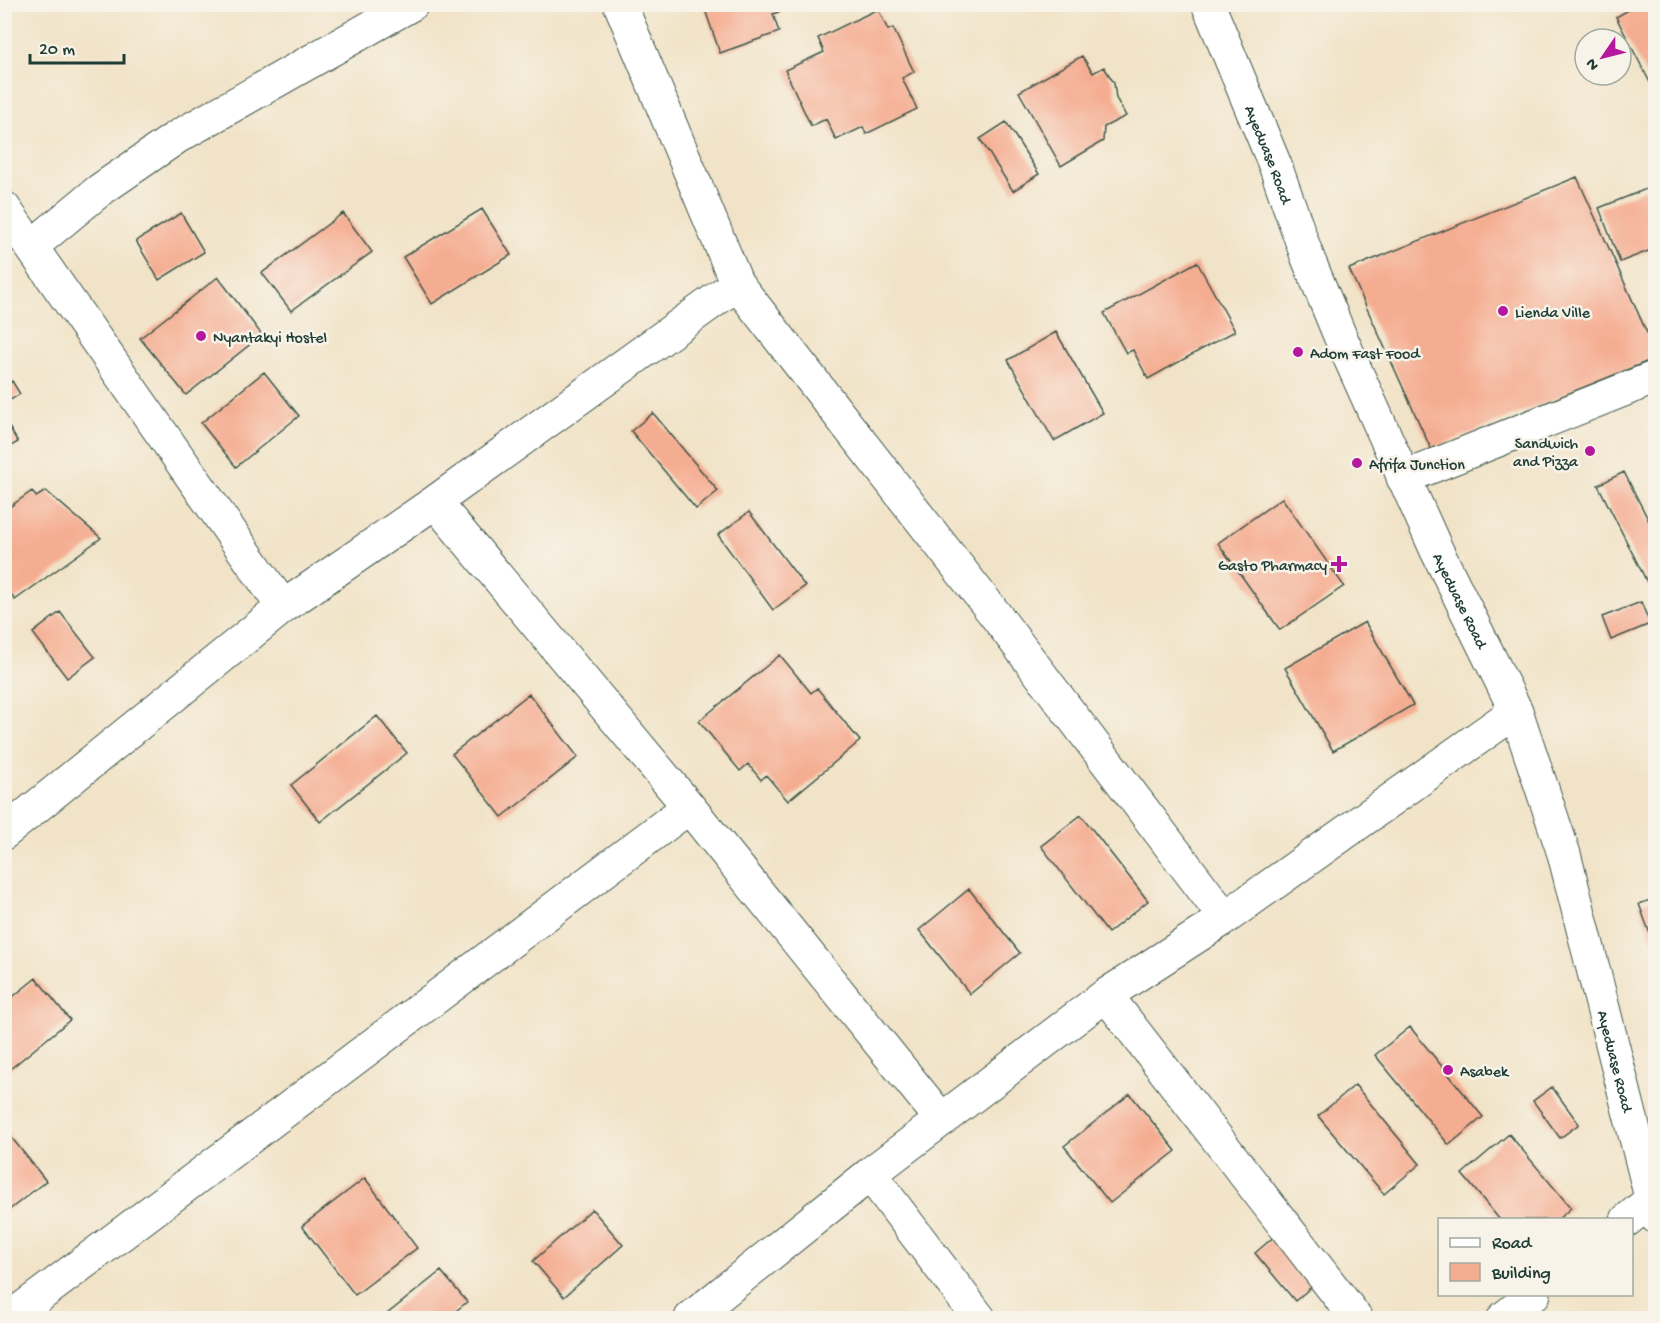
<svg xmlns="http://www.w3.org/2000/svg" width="1660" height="1323" viewBox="0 0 1660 1323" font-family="'Gochi Hand',sans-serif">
<rect width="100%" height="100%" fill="#f7f3e8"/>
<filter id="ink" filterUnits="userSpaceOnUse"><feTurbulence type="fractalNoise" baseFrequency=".0167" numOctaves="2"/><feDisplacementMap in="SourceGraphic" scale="12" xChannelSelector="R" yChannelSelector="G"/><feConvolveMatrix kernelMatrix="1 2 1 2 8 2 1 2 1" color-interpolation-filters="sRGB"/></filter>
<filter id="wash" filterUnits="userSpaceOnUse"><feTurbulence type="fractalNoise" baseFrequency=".008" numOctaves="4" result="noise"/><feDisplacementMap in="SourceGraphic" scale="24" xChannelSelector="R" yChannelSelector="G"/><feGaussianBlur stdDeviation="1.35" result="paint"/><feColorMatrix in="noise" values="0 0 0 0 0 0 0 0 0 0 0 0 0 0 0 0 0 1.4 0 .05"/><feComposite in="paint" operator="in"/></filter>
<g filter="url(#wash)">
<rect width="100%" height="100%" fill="#f1e3c7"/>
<g id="blocks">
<path fill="#f5ad92" d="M 703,4 L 798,4 L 798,5 L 773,14 L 779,32 L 720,53 Z
M 1639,4 L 1656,4 L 1656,94 L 1616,17 Z
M 878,9 L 888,30 L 893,28 L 914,72 L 902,78 L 917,109 L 866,134 L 863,127 L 836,140 L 826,119 L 811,126 L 785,70 L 824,52 L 818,38 Z
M 1082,56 L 1093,73 L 1104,67 L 1114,83 L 1116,98 L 1126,116 L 1104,127 L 1103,141 L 1061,166 L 1019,92 Z
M 1006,122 L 1039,174 L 1013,191 L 980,139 Z
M 1577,177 L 1656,353 L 1656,358 L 1431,449 L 1349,269 Z
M 1656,185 L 1656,248 L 1620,262 L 1599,208 Z
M 482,209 L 511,255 L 432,304 L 403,257 Z
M 181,213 L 204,252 L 159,280 L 136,241 Z
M 343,213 L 372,252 L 291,311 L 262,273 Z
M 1197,262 L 1235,331 L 1148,379 L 1133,350 L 1126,353 L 1104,313 Z
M 218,277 L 262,335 L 186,395 L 140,338 Z
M 1056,332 L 1103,413 L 1054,441 L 1008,360 Z
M 264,372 L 299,416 L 236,467 L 201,423 Z
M 12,381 L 20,394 L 4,404 L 4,386 Z
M 653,413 L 718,491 L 696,509 L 631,431 Z
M 4,419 L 18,442 L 4,450 Z
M 1624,472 L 1656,535 L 1656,585 L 1650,588 L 1598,485 Z
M 32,491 L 36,497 L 46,491 L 101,538 L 15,600 L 4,585 L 4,511 Z
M 1282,498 L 1344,586 L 1280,630 L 1218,543 Z
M 749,512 L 805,586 L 773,610 L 718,535 Z
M 1641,602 L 1650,624 L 1611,640 L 1602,617 Z
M 60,612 L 95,657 L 67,678 L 33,633 Z
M 1365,622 L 1413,705 L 1333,751 L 1285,668 Z
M 780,655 L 811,693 L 817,688 L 860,741 L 788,801 L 766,775 L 761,780 L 748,764 L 740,771 L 699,721 Z
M 529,694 L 578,757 L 502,817 L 452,754 Z
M 377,716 L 407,753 L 320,822 L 291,785 Z
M 1081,815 L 1148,901 L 1108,933 L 1041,846 Z
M 969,889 L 1020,953 L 970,994 L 919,930 Z
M 1656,898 L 1656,944 L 1654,945 L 1639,904 Z
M 36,978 L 70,1020 L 9,1070 L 4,1064 L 4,1004 Z
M 1410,1027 L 1483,1117 L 1449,1145 L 1375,1055 Z
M 1355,1085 L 1420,1164 L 1384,1194 L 1318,1116 Z
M 1552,1087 L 1579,1124 L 1560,1138 L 1533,1101 Z
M 1130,1094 L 1176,1151 L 1110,1203 L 1064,1146 Z
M 4,1128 L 46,1181 L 4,1214 Z
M 1509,1134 L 1571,1208 L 1557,1220 L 1500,1220 L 1462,1174 Z
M 365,1178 L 417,1248 L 355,1295 L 302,1226 Z
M 592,1209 L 623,1245 L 564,1297 L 533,1261 Z
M 1276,1235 L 1316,1283 L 1295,1301 L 1255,1253 Z
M 441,1271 L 467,1302 L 447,1318 L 382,1318 Z"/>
</g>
</g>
<g filter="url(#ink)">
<use href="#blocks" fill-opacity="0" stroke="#3e564a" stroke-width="1.5"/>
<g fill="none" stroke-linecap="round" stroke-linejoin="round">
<g stroke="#3e564a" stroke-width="35">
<path id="minor" d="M 620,4 L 737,284 L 997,617 L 1225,918
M 4,208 L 283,607
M 32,246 L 100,190 L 177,137 L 412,4
M 1403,478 L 1656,377
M 435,502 L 689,807 L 942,1120
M 4,833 L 283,607 L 435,502 L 737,284
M 1106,995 L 1356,1318
M 870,1174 L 979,1318
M 1627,1220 L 1650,1201
M 10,1318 L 689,807
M 691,1318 L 870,1174 L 1106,995 L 1225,918 L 1516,711
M 1504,1318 L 1534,1294"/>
</g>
<g stroke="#3e564a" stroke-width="35">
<g id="tertiary">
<path id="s1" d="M 1208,4 L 1275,165 L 1307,256 L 1340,336 L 1437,551 L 1516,711 L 1564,854 L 1656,1217"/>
</g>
</g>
<use href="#minor" stroke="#fff" stroke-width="33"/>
<use href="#tertiary" stroke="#fff" stroke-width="33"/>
</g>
</g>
<g fill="#b5179e" stroke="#f7f3e8" stroke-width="2">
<circle cx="1503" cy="311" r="6"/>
<circle cx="201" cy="336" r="6"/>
<circle cx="1298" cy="352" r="6"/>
<circle cx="1590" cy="451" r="6"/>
<circle cx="1357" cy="463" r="6"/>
<path d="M1336 555h6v6h6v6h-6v6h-6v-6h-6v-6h6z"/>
<circle cx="1448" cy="1070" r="6"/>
</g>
<g text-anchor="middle" stroke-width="5" stroke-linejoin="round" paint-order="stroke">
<g font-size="16" fill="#1f3d34" stroke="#f7f3e8">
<text dy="6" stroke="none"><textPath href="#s1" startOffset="162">Ayeduase Road</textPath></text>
<text dy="6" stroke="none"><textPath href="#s1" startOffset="648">Ayeduase Road</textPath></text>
<text dy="6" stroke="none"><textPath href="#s1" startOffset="1136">Ayeduase Road</textPath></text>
</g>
<g font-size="16" fill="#1f3d34" stroke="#f7f3e8" text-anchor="start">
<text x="1515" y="317">Lienda Ville</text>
<text x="213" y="342">Nyantakyi Hostel</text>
<text x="1310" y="358">Adom Fast Food</text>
<text x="1578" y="448" text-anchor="end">Sandwich<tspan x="1578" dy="18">and Pizza</tspan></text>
<text x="1369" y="469">Afrifa Junction</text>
<text x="1327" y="570" text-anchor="end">Gasto Pharmacy</text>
<text x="1460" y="1076">Asabek</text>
</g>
</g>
<rect width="1660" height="1323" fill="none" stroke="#f7f3e8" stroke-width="24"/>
<rect x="1438" y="1218" width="195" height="78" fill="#f7f3e8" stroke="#a1aaa0" stroke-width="1.5"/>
<rect x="1450" y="1238" width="30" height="9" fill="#ffffff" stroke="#a1aaa0" stroke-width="1.5"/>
<text x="1492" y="1248" font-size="18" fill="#1f3d34">Road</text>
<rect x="1450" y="1263" width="30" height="18" fill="#f5ad92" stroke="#a1aaa0" stroke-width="1.5"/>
<text x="1492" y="1278" font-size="18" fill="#1f3d34">Building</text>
<g transform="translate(1603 57) rotate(235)"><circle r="28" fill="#f7f3e8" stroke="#a1aaa0" stroke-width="1.5"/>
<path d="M0-4.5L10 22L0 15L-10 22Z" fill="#b5179e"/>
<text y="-9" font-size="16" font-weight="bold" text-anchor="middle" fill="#1f3d34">N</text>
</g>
<path d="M30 54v9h94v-9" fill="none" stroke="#1f3d34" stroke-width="3"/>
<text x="39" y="54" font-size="18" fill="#1f3d34" stroke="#f7f3e8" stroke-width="4.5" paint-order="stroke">20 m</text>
</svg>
